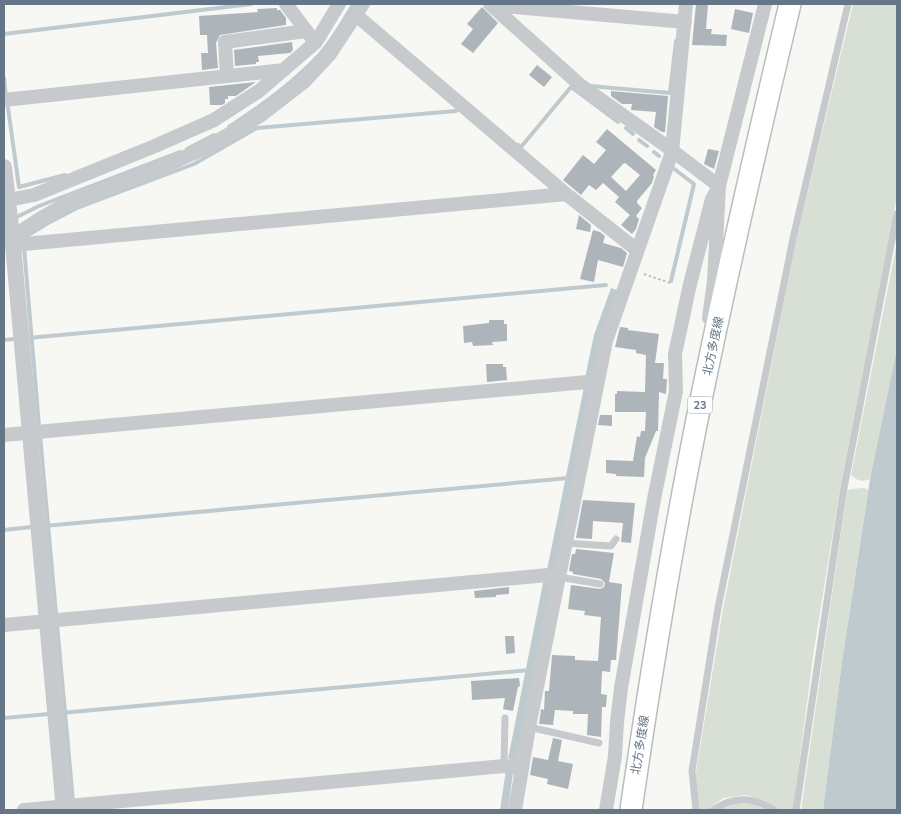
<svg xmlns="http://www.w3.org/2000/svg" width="901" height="814" viewBox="0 0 901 814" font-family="'Nunito Sans','Noto Sans JP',sans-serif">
<rect width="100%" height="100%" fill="#f7f7f4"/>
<path fill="#d8dfd4" d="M 853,4 L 897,4 L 897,197 L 840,489 L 814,649 L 793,810 L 778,810 L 766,801 L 746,795 L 723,798 L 708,810 L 700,810 L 696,787 L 696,772 L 723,609 L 797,236 Z
M 897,242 L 897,348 L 870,479 C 862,482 857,481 851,475 Z
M 864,488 L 868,490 L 842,662 L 823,810 L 801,810 L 847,491 L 851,489 Z
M 736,803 L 755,804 L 767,810 L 718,810 Z"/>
<path fill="#bfcacf" d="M 611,288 L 617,290 L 592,378 L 585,378 L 594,335 Z
M 897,348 L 897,810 L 823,810 L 842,662 L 870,479 Z
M 584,387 L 590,389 L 554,570 L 547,570 Z
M 544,578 L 552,581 L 516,762 L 508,759 Z
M 506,770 L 513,773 L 508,810 L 500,810 Z"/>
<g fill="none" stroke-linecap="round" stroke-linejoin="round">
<path stroke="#bfcacf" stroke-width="4" d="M 4,34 L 251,4
M 4,78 L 6,97
M 590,86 L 670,93 L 676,41
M 8,108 L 19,187 L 65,175
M 229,127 C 261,106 293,83 319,55 C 333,40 343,20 354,4
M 626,128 L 633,134
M 639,140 L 647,146
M 518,145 L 521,147 L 571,87 L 618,122
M 187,149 L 214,135
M 654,152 L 659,156
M 15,218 L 39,206 L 180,152
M 25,237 L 48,223 L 77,208 L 194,164 L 257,128 L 456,111
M 24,247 L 39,426
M 671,281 L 694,184 L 673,168
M 28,338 L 606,285
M 4,340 L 14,339
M 40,435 L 56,614
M 44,526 L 569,478
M 4,530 L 31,527
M 57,624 L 73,801
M 61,713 L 530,670
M 4,718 L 49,714"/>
</g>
<path fill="#adb5bb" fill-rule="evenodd" d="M 696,4 L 708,4 L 706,29 L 712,29 L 711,34 L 727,35 L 726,46 L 692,45 Z
M 482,7 L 498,23 L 473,53 L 461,44 L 473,29 L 467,24 Z
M 277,8 L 277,10 L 280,10 L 286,18 L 286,25 L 220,35 L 216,43 L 218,68 L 202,70 L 201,53 L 208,53 L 207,35 L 200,35 L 199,16 L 258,12 L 257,9 Z
M 735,9 L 753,13 L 749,33 L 731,29 Z
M 292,42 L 293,50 L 290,53 L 258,56 L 259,62 L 256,62 L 256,64 L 235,66 L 234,50 Z
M 537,65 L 552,77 L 544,87 L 529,75 Z
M 256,82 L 236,96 L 228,96 L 228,99 L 225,99 L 225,103 L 222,105 L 210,105 L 209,87 Z
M 611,91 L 668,96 L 665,132 L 662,132 L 654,127 L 656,112 L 631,110 L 632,104 L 622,104 L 611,96 Z
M 607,129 L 656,170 L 653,175 L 654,176 L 652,183 L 637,201 L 637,203 L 642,208 L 636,216 L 639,219 L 636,229 L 632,234 L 621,225 L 630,215 L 615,202 L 619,197 L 603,183 L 596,190 L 589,185 L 581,195 L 563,180 L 583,155 L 594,164 L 606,150 L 596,142 ZM 625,163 L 640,175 L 626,191 L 611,177 L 623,164 Z
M 708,149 L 719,151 L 714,169 L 704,164 Z
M 579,215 L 591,225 L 590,232 L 576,229 Z
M 593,230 L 600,232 L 605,236 L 603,243 L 621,248 L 627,253 L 623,267 L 598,260 L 594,282 L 580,279 Z
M 489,320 L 504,320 L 504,324 L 507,324 L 507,341 L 492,342 L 493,345 L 473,346 L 472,342 L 464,343 L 463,326 L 489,323 Z
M 620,327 L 628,328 L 628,330 L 659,334 L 655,363 L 664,363 L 663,379 L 667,379 L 666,394 L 659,392 L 658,431 L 656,431 L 645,458 L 644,477 L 616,476 L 616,474 L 606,473 L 606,460 L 633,461 L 637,436 L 640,437 L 641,431 L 645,431 L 646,412 L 615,412 L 615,394 L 617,394 L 617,391 L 645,392 L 646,355 L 636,353 L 636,350 L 615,347 Z
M 486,364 L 503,364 L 503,367 L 506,367 L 507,380 L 487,382 Z
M 600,415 L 612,415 L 612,426 L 598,425 Z
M 583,500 L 635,503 L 631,543 L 621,542 L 623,523 L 593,521 L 592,539 L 576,538 Z
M 576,549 L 614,553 L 609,582 L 622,584 L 616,660 L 611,660 L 610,672 L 602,671 L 601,694 L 607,695 L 606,707 L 602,707 L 601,737 L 587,735 L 588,714 L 573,714 L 573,711 L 555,710 L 553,725 L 539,724 L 541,709 L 544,710 L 545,691 L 549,691 L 552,655 L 575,656 L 575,660 L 598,661 L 601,617 L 584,615 L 585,611 L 568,609 L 571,585 L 600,589 L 604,587 L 605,583 L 601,579 L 573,574 L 573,572 L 569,571 L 572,554 L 575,554 Z
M 509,587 L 509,594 L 496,595 L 496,597 L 475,598 L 474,591 Z
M 505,636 L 514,636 L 515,653 L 506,654 Z
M 519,678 L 520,686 L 518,687 L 513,711 L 503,709 L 505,698 L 472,700 L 471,681 Z
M 553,738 L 562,740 L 558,761 L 573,764 L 568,789 L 547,784 L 548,779 L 530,775 L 533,757 L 548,760 Z"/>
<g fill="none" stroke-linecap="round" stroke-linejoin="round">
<g stroke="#b9bdc1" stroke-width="24">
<path id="primary" d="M 631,810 C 651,672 674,532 702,395 C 729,264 759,134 790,4"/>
</g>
<path stroke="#bdc0c2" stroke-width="2" stroke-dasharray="2.5 2.5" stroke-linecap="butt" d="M 644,274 L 670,283"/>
<path stroke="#c6cacd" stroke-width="7" d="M 565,543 L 611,546 L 616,539
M 559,577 L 600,584
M 529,727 L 599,743
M 504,766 L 505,718
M 696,810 L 692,771 L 718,608 L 794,234 L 848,4
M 713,810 C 733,796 754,797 774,810
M 796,810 L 843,493 L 897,214"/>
<path stroke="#c6cacd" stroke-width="14" d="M 286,4 L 311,37
M 490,4 L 580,85 L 662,143 L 719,186
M 491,5 L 685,22
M 356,15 L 566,194 L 637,250
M 227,76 L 225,42 L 306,31
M 4,100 L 284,70
M 4,203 L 8,200 L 34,195 L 155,146 L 214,120 L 259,91 L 316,42 L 339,4
M 4,239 L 12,237 L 41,218 L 73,200 L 158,169 L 207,147 L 260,116 L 304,82 L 330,54 L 363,4
M 13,245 L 566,194
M 709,318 L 714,281 L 719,186 L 765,4
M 4,435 L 598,381
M 4,625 L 559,574
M 24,810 L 504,766 L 522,769
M 515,810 L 529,727 L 606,341 L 672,152 L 686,4
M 606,810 L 615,756 L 617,722 L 621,688 L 654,499 L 676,391 L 675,354 L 690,284 L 712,199 L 719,186"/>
<path stroke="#c6cacd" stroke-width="16" d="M 4,167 L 13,245 L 64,810"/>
<use href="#primary" stroke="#fff" stroke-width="21"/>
</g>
<g text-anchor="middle" stroke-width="5" stroke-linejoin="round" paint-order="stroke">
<rect fill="#fff" stroke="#929fab" stroke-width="1" x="687.5" y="396.5" width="25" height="17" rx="4"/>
<g font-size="11" font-weight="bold" fill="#647687">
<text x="700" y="409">23</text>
</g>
<g font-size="12" fill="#647687" stroke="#fff">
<text transform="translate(713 346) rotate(-78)" y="4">北方多度線</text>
<text transform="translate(640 745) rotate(-81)" y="4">北方多度線</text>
</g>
</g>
<rect width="901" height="814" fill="none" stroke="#647687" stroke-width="10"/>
</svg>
